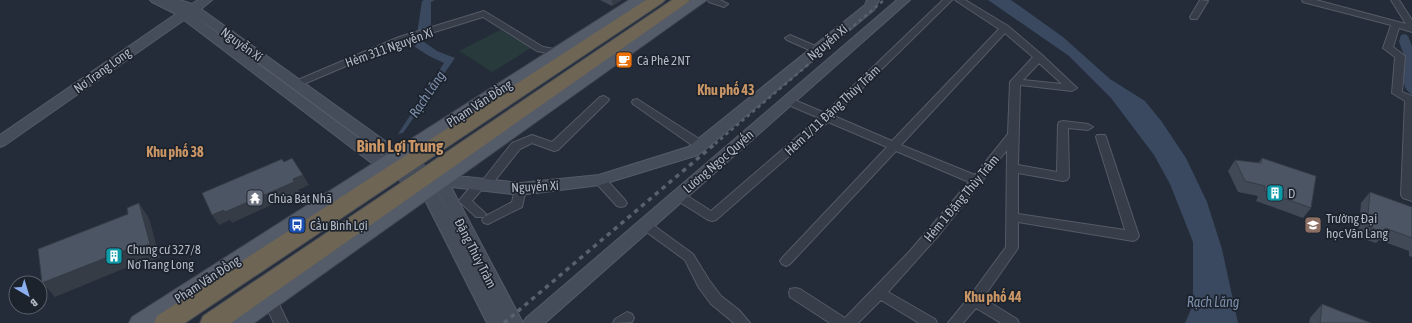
<svg xmlns="http://www.w3.org/2000/svg" width="1412" height="323" viewBox="0 0 1412 323" font-family="'Asap Condensed',sans-serif">
<rect width="100%" height="100%" fill="#232c38"/>
<path fill="#283a3b" d="M 500,30 L 531,48 L 492,72 L 459,51 Z"/>
<path fill="#3a4960" d="M 424,0 L 435,0 L 431,2 L 431,24 L 424,42 L 437,51 L 455,58 L 403,133 L 398,134 L 444,63 L 429,56 L 415,47 L 422,1 Z
M 988,0 L 1011,0 L 1063,37 L 1110,79 L 1145,101 L 1162,122 L 1186,158 L 1207,202 L 1222,249 L 1238,323 L 1185,323 L 1193,305 L 1193,242 L 1170,184 L 1154,155 L 1111,98 L 1069,56 Z
M 1405,34 L 1408,36 L 1412,46 L 1412,95 C 1397,84 1407,72 1404,56 C 1403,51 1400,46 1399,41 L 1401,35 Z"/>
<g fill="none" stroke-linecap="round" stroke-linejoin="round">
<g stroke="#555b66" stroke-width="2">
<path id="street" d="M 708,0 L 720,0 L 728,4 L 724,7 L 709,2 Z
M 943,0 L 952,0 L 834,116 L 892,141 L 999,29 L 955,0 L 965,0 L 1008,26 L 1042,55 L 1077,88 L 1072,91 L 1020,85 L 1018,165 L 1057,172 L 1058,124 L 1059,122 L 1063,121 L 1088,124 L 1093,127 L 1088,130 L 1068,128 L 1069,177 L 1067,180 L 1063,181 L 1018,173 L 1018,214 L 1125,230 L 1096,137 L 1097,135 L 1105,135 L 1106,137 L 1139,236 L 1137,239 L 1133,241 L 1018,222 L 1018,248 L 983,298 L 1017,319 L 1019,323 L 1001,323 L 976,308 L 963,323 L 948,323 L 970,296 L 1006,247 L 1007,150 L 939,235 L 888,292 L 935,319 L 937,323 L 919,323 L 881,300 L 858,323 L 830,323 L 790,297 L 789,293 L 790,289 L 795,288 L 800,289 L 845,318 L 909,252 L 969,182 L 896,151 L 790,264 L 786,266 L 782,264 L 780,261 L 782,258 L 887,147 L 828,122 L 716,220 L 712,221 L 708,220 L 675,199 L 673,196 L 675,193 L 679,192 L 683,193 L 711,211 L 819,118 L 784,103 L 783,101 L 784,99 L 792,99 L 825,113 ZM 1005,33 L 1033,57 L 1010,82 L 1008,134 L 975,175 L 901,145 ZM 1039,63 L 1062,84 L 1023,80 Z
M 1200,0 L 1208,1 L 1197,19 L 1191,19 L 1190,17 Z
M 1302,0 L 1316,0 L 1406,24 L 1391,0 L 1399,0 L 1412,20 L 1412,32 L 1399,28 L 1393,47 L 1405,56 L 1402,92 L 1412,96 L 1412,201 L 1403,198 L 1401,195 L 1405,101 L 1392,93 L 1395,57 L 1383,48 L 1391,25 L 1303,2 Z
M 484,11 L 543,47 L 560,50 L 562,52 L 557,55 L 537,51 L 483,17 L 405,41 L 299,86 L 296,87 L 291,84 L 293,82 L 399,37 Z
M 790,35 L 820,48 L 822,50 L 820,52 L 814,52 L 787,40 L 785,38 Z
M 604,96 L 609,99 L 608,101 L 558,150 L 554,151 L 532,143 L 520,149 L 489,188 L 483,188 L 472,201 L 486,214 L 484,217 L 512,202 L 516,186 L 524,186 L 526,189 L 522,207 L 488,224 L 484,223 L 482,220 L 484,217 L 476,217 L 459,201 L 461,198 L 476,181 L 482,181 L 512,143 L 532,135 L 552,142 L 600,97 Z
M 637,99 L 704,142 L 705,145 L 704,148 L 696,148 L 633,104 L 632,102 L 633,100 Z
M 600,176 L 604,177 L 625,200 L 627,203 L 625,206 L 621,207 L 617,206 L 596,183 L 594,180 L 596,177 Z
M 645,221 L 649,222 L 693,254 L 709,280 L 721,296 L 739,310 L 750,323 L 734,323 L 711,304 L 699,288 L 685,260 L 641,228 L 639,225 L 641,222 Z
M 270,295 L 275,296 L 288,323 L 274,323 L 263,300 L 265,296 Z
M 627,312 L 632,314 L 634,318 L 632,322 L 613,323 L 615,319 Z"/>
</g>
<g stroke="#555b66" stroke-width="2">
<path id="secondary" d="M 150,0 L 180,0 L 192,4 L 198,0 L 212,0 L 201,9 L 399,151 L 443,176 L 467,177 L 520,183 L 599,175 L 688,147 L 865,5 L 867,0 L 879,0 L 874,10 L 698,155 L 600,185 L 520,195 L 451,187 L 523,323 L 526,318 L 897,0 L 910,0 L 545,323 L 487,323 L 422,194 L 377,167 L 184,20 L 5,145 L 0,147 L 0,135 L 176,14 L 152,2 ZM 193,14 L 389,159 L 434,185 L 460,235 L 434,186 L 387,159 L 239,50 Z"/>
</g>
<g stroke="#404752" stroke-width="2">
<path id="primary" d="M 629,0 L 645,0 L 643,3 L 156,323 L 129,323 L 132,317 Z
M 691,0 L 707,0 L 254,323 L 228,323 L 231,317 Z"/>
</g>
<g stroke="#424853" stroke-width="2">
<path id="highway" d="M 646,0 L 665,0 L 662,3 L 185,323 L 154,323 L 157,316 Z
M 672,0 L 690,0 L 687,3 L 231,323 L 200,323 L 203,316 Z"/>
</g>
<use href="#street" fill="#373e49" fill-rule="evenodd"/>
<use href="#secondary" fill="#454d5b" fill-rule="evenodd"/>
<use href="#primary" fill="#555c69" fill-rule="evenodd"/>
<use href="#highway" fill="#6e6554" fill-rule="evenodd"/>
<path stroke="#59616f" stroke-width="2.5" stroke-dasharray="3.5 3.5" stroke-linecap="butt" d="M 715,144 L 884,0"/>
<path stroke="#59616f" stroke-width="3.5" stroke-dasharray="4.5 4.5" stroke-linecap="butt" d="M 504,323 L 716,143"/>
</g>
<path fill="#414956" d="M 600,0 L 622,0 L 612,6 Z
M 1262,158 L 1311,208 L 1303,218 L 1256,201 L 1258,196 L 1238,192 L 1228,171 L 1235,160 L 1258,163 Z
M 1370,192 L 1412,207 L 1412,257 L 1409,256 L 1409,251 L 1379,240 L 1376,243 L 1358,237 L 1361,203 Z
M 1322,304 L 1371,323 L 1309,323 L 1310,318 Z"/>
<path fill="#353c46" d="M 612,0 L 622,0 L 612,6 Z
M 303,175 L 309,185 L 298,190 L 300,192 L 232,223 L 230,220 L 219,225 L 212,215 Z
M 139,203 L 149,218 L 160,258 L 147,263 L 145,260 L 55,297 L 42,283 L 136,246 Z"/>
<path fill="#4c5564" stroke="#353c46" d="M 292,158 L 303,175 L 293,179 L 294,182 L 225,212 L 224,210 L 212,215 L 202,193 L 282,159 L 284,162 Z
M 1262,158 L 1316,176 L 1311,208 L 1264,191 L 1265,186 L 1245,181 L 1235,160 L 1261,163 Z
M 1370,192 L 1412,207 L 1412,238 L 1385,228 L 1385,233 L 1367,226 Z
M 139,203 L 150,244 L 137,249 L 136,246 L 42,283 L 38,249 L 128,214 L 127,208 Z
M 1322,304 L 1371,323 L 1320,323 Z"/>
<defs>
<g id="cafe-square" transform="scale(0.9)"><rect x="-9" y="-9" width="18" height="18" rx="4" fill="#e8710a" stroke="#1c232d"/><path d="M-5.5-4.5H6V0H3Q3 3.5 0 3.5H-2.5Q-5.5 3.5-5.5 0ZM3-3.2v2h1.7v-2ZM-6 4.5H4V6H-6Z" fill="#fff"/></g>
<g id="building-square" transform="scale(0.9)"><rect x="-9" y="-9" width="18" height="18" rx="4" fill="#0f9aa8" stroke="#1c232d"/><path d="M-4-6H4V6H1V3H-1V6H-4ZM-2.5-4.3h1.7v1.8h-1.7ZM.8-4.3h1.7v1.8H.8ZM-2.5-1h1.7V.8h-1.7ZM.8-1h1.7V.8H.8Z" fill="#fff"/></g>
<g id="temple-square" transform="scale(0.9)"><rect x="-9" y="-9" width="18" height="18" rx="4" fill="#6b7280" stroke="#1c232d"/><path d="M0-6L5-2H3V0L6.5 2.5H4V6H1.5V3h-3V6H-4V2.5H-6.5L-3 0V-2H-5Z" fill="#fff"/></g>
<g id="bus-square" transform="scale(0.9)"><rect x="-9" y="-9" width="18" height="18" rx="4" fill="#1a4fb4" stroke="#1c232d"/><path d="M-5-6H5V4H4V6H2V4H-2V6H-4V4H-5ZM-3.5-4V0h7V-4ZM-3.5 1.2v1.5H-2V1.2ZM2 1.2v1.5H3.5V1.2Z" fill="#fff"/></g>
<g id="university-square" transform="scale(0.9)"><rect x="-9" y="-9" width="18" height="18" rx="4" fill="#8d6e63" stroke="#1c232d"/><path d="M0-5L7-2L0 1L-7-2ZM-4 1L0 2.5L4 1V4Q0 6-4 4Z" fill="#fff"/></g>
</defs>
<g fill-rule="evenodd">
<use href="#cafe-square" x="624" y="60"/>
<use href="#building-square" x="1275" y="193"/>
<use href="#temple-square" x="255" y="198"/>
<use href="#bus-square" x="297" y="225"/>
<use href="#university-square" x="1313" y="225"/>
<use href="#building-square" x="114" y="256"/>
</g>
<g text-anchor="middle" stroke-width="3.5" stroke-linejoin="round" paint-order="stroke">
<g font-size="13" fill="#b2b8c5" stroke="#1c232d">
<text transform="translate(827 42) rotate(-40)" y="5">Nguyễn Xí</text>
<text transform="translate(242 44) rotate(36)" y="5">Nguyễn Xí</text>
<text transform="translate(389 47) rotate(-20)" y="5">Hẻm 311 Nguyễn Xí</text>
<text transform="translate(102 70) rotate(-36)" y="5">Nơ Trang Long</text>
<text transform="translate(479 103) rotate(-33)" y="5">Phạm Văn Đồng</text>
<text transform="translate(832 110) rotate(-43)" y="5">Hẻm 1/11 Đặng Thùy Trâm</text>
<text transform="translate(718 161) rotate(-41)" y="5">Lương Ngọc Quyến</text>
<text transform="translate(535 186) rotate(-3)" y="5">Nguyễn Xí</text>
<text transform="translate(961 198) rotate(-50)" y="5">Hẻm 1 Đặng Thùy Trâm</text>
<text transform="translate(476 253) rotate(63)" y="5">Đặng Thùy Trâm</text>
<text transform="translate(207 279) rotate(-33)" y="5">Phạm Văn Đồng</text>
</g>
<g font-size="13" fill="#b2b8c5" stroke="#1c232d" text-anchor="start">
<text x="637" y="65">Cà Phê 2NT</text>
<text x="1288" y="198">D</text>
<text x="268" y="203">Chùa Bát Nhã</text>
<text x="1326" y="223">Trường Đại<tspan x="1326" dy="15">học Văn Lang</tspan></text>
<text x="310" y="230">Cầu Bình Lợi</text>
<text x="127" y="254">Chung cư 327/8<tspan x="127" dy="15">Nơ Trang Long</tspan></text>
</g>
<g font-size="14" font-weight="bold" fill="#cb9666" stroke="#1c232d">
<text x="726" y="95">Khu phố 43</text>
<text x="175" y="157">Khu phố 38</text>
<text x="993" y="302">Khu phố 44</text>
</g>
<g font-size="14" font-style="italic" fill="#7c8eaa" stroke="#1c232d">
<text transform="translate(427 94) rotate(-56)" y="5">Rạch Lăng</text>
<text x="1213" y="307">Rạch Lăng</text>
</g>
<g font-size="17" font-weight="bold" fill="#cb9666" stroke="#1c232d">
<text x="400" y="152">Bình Lợi Trung</text>
</g>
</g>
<g transform="translate(28 295) rotate(142)"><circle r="19" fill="#1c232d" stroke="#585f6a"/>
<path d="M0-3L7 15L0 10L-7 15Z" fill="#8cafef"/>
<text y="-6" font-size="11" font-weight="bold" text-anchor="middle" fill="#b2b8c5">B</text>
</g>
</svg>
